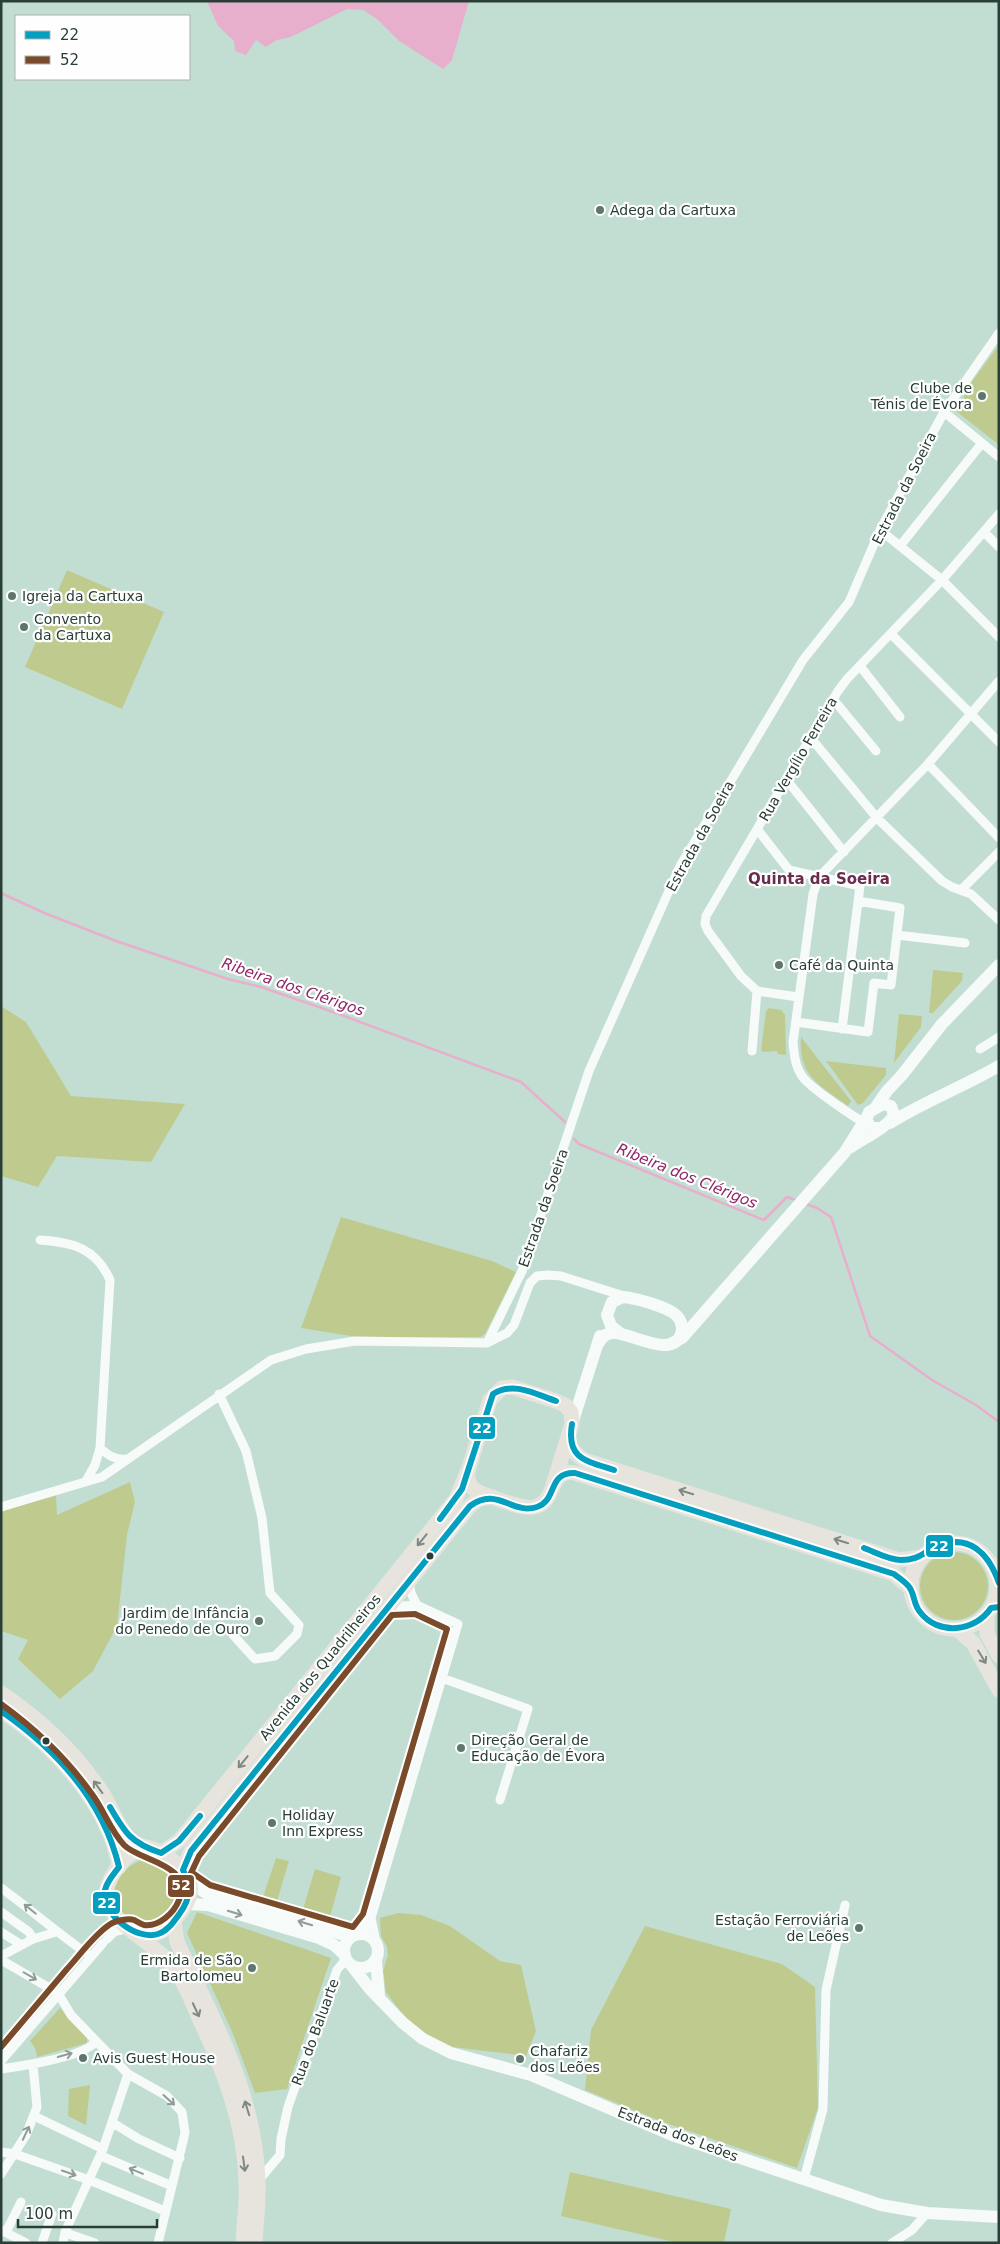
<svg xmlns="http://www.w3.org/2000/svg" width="1000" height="2244" viewBox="0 0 1000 2244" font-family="'DejaVu Sans',sans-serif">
<rect width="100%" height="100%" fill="#c2ded3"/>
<path fill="#bfcb8e" d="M 999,345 L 999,445 L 956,411 L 973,380 Z
M 67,570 L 164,612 L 122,709 L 25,667 Z
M 933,970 L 963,973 L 962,981 L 933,1013 L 929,1013 Z
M 1,1006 L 26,1022 L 71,1096 L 185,1104 L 151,1162 L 57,1156 L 38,1187 L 1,1176 Z
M 769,1008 L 781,1010 L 785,1015 L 786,1055 L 778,1054 L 777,1051 L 763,1052 L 761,1050 L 766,1011 Z
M 899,1014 L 922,1016 L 921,1027 L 894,1063 Z
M 801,1037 L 851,1101 L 848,1106 C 819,1085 798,1076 801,1037 Z
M 826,1061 L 886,1068 L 886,1075 L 863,1103 L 858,1105 Z
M 341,1217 L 492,1261 L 516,1272 L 485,1334 L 480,1337 L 357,1337 L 301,1328 Z
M 130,1482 L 135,1502 L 127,1535 L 117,1626 L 93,1671 L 60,1699 L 18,1659 L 28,1640 L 1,1631 L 1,1512 L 56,1494 L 57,1515 Z
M920 1586a34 34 0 1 1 68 0a34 34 0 1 1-68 0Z
M 150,1858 C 176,1865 192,1887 172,1911 C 158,1929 147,1932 128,1917 C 124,1913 120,1911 117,1906 C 106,1885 129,1860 150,1858 Z
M 276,1858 L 289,1861 L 277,1901 L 263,1897 Z
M 315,1869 L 341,1877 L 330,1917 L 303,1909 Z
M 197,1912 L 331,1958 L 287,2089 L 255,2093 L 233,2034 L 187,1933 Z
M 398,1913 L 421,1915 L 450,1926 L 500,1961 L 521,1965 L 536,2031 L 526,2056 L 452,2047 L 421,2031 L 403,2015 L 386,1992 L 383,1971 L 388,1955 L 387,1947 L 381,1936 L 380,1918 Z
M 645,1926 L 782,1964 L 815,1987 L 818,2108 L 797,2168 L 660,2121 L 585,2090 L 591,2030 Z
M 60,2008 L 87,2038 L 87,2043 L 37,2057 L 35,2048 L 30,2041 Z
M 90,2085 L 90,2086 L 86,2125 L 68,2116 L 69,2089 Z
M 570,2172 L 731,2209 L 724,2243 L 678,2243 L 561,2216 Z"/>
<path fill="#e8afcd" d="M 207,1 L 469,1 L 452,60 L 443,69 L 399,41 L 377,19 L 363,10 L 347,9 L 291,37 L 277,40 L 266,47 L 256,40 L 246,55 L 235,51 L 234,41 L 218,26 Z"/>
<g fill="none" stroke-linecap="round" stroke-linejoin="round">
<path stroke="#e8afcd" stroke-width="2.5" d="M 1,893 L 42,912 L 116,941 L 228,979 L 261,987 L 336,1013 L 521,1082 L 565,1122
M 574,1139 L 579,1144 L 764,1220 L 787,1197 L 798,1201
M 806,1204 L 817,1208 L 831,1217 L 870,1336 L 932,1380 L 976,1405 L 999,1422"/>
<path stroke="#f6faf8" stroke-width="9" d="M 944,412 L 999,457
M 880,530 L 942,580 L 999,637
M 984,532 L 999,547
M 900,546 L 982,443
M 891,634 L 999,742
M 860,666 L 900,717
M 833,699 L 876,751
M 810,737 L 877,818 L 942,881 L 952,887 L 971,894 L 999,920
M 928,764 L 999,838
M 786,779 L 844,852
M 757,829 L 789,870 L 860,886 L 842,1029
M 961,890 L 999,852
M 897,935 L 965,943
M 798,997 L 757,991 L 741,976 L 708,931 L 705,924 L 706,916 L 838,691 L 847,679 L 942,580 L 999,514
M 796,1022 L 868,1032 L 874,983 L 891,985 L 900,908 L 858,901
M 980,1049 L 999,1037
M 752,1051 L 757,991
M 868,1125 C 854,1117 810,1088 802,1076 C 795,1066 794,1054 793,1042 L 813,894 L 819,877 L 928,764 L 999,681
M 40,1240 C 72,1242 96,1248 110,1280 L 100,1448 L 95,1465 L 86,1481
M 487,1343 L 522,1271 L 589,1071 L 680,866 L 803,660 L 849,602 L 880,530 L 944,412 L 999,333
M 219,1394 L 246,1451 L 262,1518 L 270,1593 L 299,1625 L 297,1634 L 275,1656 L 255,1659 L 233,1635
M 100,1448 C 109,1456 115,1460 127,1459
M 1,1507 L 102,1477 L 271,1360 L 306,1349 L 355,1341 L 487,1343 L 507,1333 L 514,1325 L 530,1283 L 537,1276 L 548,1275 L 561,1276 L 627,1297
M 409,1582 L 411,1593 L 417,1605
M 997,1583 L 999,1584
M 991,1608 L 999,1607
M 442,1678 L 528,1709 L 500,1800
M 1,1888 C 31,1910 59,1934 90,1956
M 1,1912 L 29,1932 L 33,1939
M 371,1918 L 376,1942
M 1,1932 L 20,1944
M 358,1935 L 371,1918 L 458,1624 L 417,1605 L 388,1607
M 107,1939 L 114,1932 L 130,1928
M 1,1956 L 33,1939 L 56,1932
M 1,1960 L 58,1993
M 58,1993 L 71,2015 L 128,2074 L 167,2096 L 182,2112 L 185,2133 L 158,2243
M 1,2061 L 103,1943
M 1,2069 C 22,2066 84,2057 95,2042
M 34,2116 L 103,2149
M 113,2123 L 139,2139 L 180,2158
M 1,2152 L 15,2154 L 89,2180 L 165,2211
M 101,2156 L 172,2186
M 1,2174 L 26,2135 L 37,2107 L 33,2065
M 804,2179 L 823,2109 L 826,1990 L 845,1905
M 258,2181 L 280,2155 L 281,2139 L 288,2107 L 337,1970 L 346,1959
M 1,2230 L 26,2243
M 6,2232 L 21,2202
M 66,2233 L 95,2243
M 42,2243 L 52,2214
M 63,2243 L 65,2232 L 103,2149 L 128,2074
M 892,2243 L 912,2230 L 927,2213"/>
<path stroke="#f6faf8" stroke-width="12" d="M 876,1107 L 887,1091 L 902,1075 L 942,1024 L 999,965
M 890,1123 C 925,1101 963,1087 999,1066
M 851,1147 C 864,1138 887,1128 894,1115 L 891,1106 L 883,1104 L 869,1112 L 866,1121 L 872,1128 L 878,1128
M 598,1344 C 601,1338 605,1333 613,1333 C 629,1331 676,1363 682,1330 C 682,1325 681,1320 677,1316 C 669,1307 635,1298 623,1297 L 612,1302 L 607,1315 L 611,1326 L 621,1334
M 668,1345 L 682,1338 L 845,1152 L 868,1115
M 572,1424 L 600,1336
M 189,1881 L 206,1893 L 351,1937
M 187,1904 L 208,1905 L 319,1938 L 334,1945 L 345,1955
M344 1951a17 17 0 1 1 34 0a17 17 0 1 1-34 0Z
M 376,1961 L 379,1996
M 352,1966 L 370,1989 L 403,2023 L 423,2039 L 451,2053 L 531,2075 L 672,2135 L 881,2205 L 927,2213 L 999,2217"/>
<path stroke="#e7e4de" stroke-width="15" d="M 569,1436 C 569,1448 576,1456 587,1461 L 899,1560 L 921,1557
M 553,1485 L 572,1424 L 571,1412 L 565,1405 L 556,1401 L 512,1387 L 502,1388 L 490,1400 L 468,1471 C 466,1483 472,1490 483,1494 C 496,1498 522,1510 535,1507 C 557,1502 548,1468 575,1473 L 875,1568 L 894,1574 L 910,1588
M911 1586a43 43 0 1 1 86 0a43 43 0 1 1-86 0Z
M 987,1615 L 987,1634 L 999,1656
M 957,1629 L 973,1643 L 999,1690
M 1,1693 C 41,1720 77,1754 103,1794 C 112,1808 117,1825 128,1837 C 138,1848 150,1846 162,1853 C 172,1859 184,1869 189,1880 C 195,1897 182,1911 172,1923 C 161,1936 149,1936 134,1932
M 1,1711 C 52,1743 110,1806 119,1867
M 150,1849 C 147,1850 142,1850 139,1850 C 122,1855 103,1884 106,1901 C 110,1920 154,1945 168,1961 C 183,1978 191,1999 200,2020 C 224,2071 245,2125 246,2182 C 247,2202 244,2223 243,2243
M 161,1853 L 179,1841 L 456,1499 L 467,1472
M 183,1870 L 191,1851 L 203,1836 L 470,1506 L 479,1499 L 493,1497
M 174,1920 L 177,1942 C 213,2018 256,2095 258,2182 C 259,2202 256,2223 255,2243"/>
<g stroke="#fefefe" stroke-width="10">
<path id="bus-1" d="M 572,1424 C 566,1459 586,1461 614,1470
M 440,1519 L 462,1489 L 493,1394 C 514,1381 535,1394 556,1401
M 864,1548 C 875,1552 889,1560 901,1560 C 919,1560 922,1553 936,1547 C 969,1532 989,1554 999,1583
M 1,1711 C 57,1750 103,1800 119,1867 C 114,1874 107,1881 105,1890 C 101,1914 136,1941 158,1934 C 168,1931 174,1921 180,1913 C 191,1898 191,1886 183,1870 L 191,1851 L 470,1506 C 497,1486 512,1515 537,1507 C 558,1500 547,1472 575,1473 L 894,1574 C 900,1579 908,1583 911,1590 C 915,1598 914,1605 920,1612 C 938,1636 975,1632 991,1608 L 999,1607
M 110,1807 C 125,1833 131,1843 161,1853 L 179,1841 L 200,1816"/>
</g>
<g stroke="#fefefe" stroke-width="10">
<path id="bus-2" d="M 1,1704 C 37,1730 69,1761 94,1797 C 105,1813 111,1831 124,1845 C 139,1861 194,1864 179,1900 C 174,1913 159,1927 144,1925 C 141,1924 138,1922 134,1920 C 128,1918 114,1921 109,1925 C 93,1936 80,1955 67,1969 C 45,1995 23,2021 1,2047
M 191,1873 L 199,1856 L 392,1615 L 415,1614 L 447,1629 L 363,1914 L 353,1927 L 210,1885 L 194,1874"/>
</g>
<use href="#bus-1" stroke="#049ebf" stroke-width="6"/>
<use href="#bus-2" stroke="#7a4b2a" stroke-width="6"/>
</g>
<defs><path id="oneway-shaft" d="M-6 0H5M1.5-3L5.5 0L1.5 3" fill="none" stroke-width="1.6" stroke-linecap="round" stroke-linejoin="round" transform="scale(1.25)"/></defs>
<g stroke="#7e8982">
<use href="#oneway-shaft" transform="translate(686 1492) rotate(-163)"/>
<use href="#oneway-shaft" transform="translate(422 1540) rotate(129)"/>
<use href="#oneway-shaft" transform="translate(841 1541) rotate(-163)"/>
<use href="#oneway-shaft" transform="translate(982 1657) rotate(59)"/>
<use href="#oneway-shaft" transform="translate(243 1762) rotate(129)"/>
<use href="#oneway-shaft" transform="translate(98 1787) rotate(-126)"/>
<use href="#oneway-shaft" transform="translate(196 2010) rotate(65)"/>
<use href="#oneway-shaft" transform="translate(247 2108) rotate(-107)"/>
<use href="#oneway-shaft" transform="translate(244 2164) rotate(82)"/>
</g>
<g stroke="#909c97">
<use href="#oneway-shaft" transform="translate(30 1909) rotate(-141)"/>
<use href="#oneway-shaft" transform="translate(235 1913) rotate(17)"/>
<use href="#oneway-shaft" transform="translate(305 1923) rotate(-163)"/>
<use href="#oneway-shaft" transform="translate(30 1976) rotate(30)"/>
<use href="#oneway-shaft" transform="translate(65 2055) rotate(-16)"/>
<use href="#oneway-shaft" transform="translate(169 2100) rotate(42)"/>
<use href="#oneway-shaft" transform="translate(26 2133) rotate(-65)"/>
<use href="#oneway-shaft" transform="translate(136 2171) rotate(-157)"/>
<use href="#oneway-shaft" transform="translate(69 2173) rotate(19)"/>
</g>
<g fill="#5f766d" stroke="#fefefe" stroke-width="2">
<circle cx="600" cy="210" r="5"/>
<circle cx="982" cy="396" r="5"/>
<circle cx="12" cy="596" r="5"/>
<circle cx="24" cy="627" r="5"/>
<circle cx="779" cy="965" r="5"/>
<circle cx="259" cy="1621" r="5"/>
<circle cx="461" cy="1748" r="5"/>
<circle cx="272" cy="1823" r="5"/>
<circle cx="859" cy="1928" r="5"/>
<circle cx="252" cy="1968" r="5"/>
<circle cx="83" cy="2058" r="5"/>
<circle cx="520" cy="2059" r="5"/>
</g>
<g fill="#293e36" stroke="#fefefe" stroke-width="2">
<circle cx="430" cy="1556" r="4.5"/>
<circle cx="46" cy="1741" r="4.5"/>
</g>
<g text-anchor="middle" stroke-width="4.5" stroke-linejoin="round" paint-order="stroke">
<g font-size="14" fill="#293e36" stroke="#fefefe" text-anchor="start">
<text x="610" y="215">Adega da Cartuxa</text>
<text x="972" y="393" text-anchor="end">Clube de<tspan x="972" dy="16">Ténis de Évora</tspan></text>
<text x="22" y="601">Igreja da Cartuxa</text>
<text x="34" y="624">Convento<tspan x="34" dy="16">da Cartuxa</tspan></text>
<text x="789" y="970">Café da Quinta</text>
<text x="249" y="1618" text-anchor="end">Jardim de Infância<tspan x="249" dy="16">do Penedo de Ouro</tspan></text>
<text x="471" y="1745">Direção Geral de<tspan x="471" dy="16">Educação de Évora</tspan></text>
<text x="282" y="1820">Holiday<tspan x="282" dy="16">Inn Express</tspan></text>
<text x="849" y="1925" text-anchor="end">Estação Ferroviária<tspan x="849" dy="16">de Leões</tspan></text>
<text x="242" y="1965" text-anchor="end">Ermida de São<tspan x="242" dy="16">Bartolomeu</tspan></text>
<text x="530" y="2056">Chafariz<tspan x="530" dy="16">dos Leões</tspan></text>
<text x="93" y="2063">Avis Guest House</text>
</g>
<g font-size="14" fill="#293e36" stroke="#fefefe">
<text transform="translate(904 488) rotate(-63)" y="5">Estrada da Soeira</text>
<text transform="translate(798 759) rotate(-60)" y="5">Rua Vergílio Ferreira</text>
<text transform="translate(700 836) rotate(-61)" y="5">Estrada da Soeira</text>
<text transform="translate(543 1208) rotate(-71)" y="5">Estrada da Soeira</text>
<text transform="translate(320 1667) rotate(-51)" y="5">Avenida dos Quadrilheiros</text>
<text transform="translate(315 2032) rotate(-70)" y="5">Rua do Baluarte</text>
<text transform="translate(678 2134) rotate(21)" y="5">Estrada dos Leões</text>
</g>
<g font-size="15" font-weight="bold" fill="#6a2b4e" stroke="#fefefe">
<text x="819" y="884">Quinta da Soeira</text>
</g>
<g font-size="15" font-style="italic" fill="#902566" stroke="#fefefe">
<text transform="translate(293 987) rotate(19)" y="5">Ribeira dos Clérigos</text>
<text transform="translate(687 1176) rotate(22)" y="5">Ribeira dos Clérigos</text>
</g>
</g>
<g stroke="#fefefe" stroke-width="2">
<rect x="468" y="1416" width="28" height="24" rx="5" fill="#049ebf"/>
<rect x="925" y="1534" width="29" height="24" rx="5" fill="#049ebf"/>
<rect x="167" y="1874" width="28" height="24" rx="5" fill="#7a4b2a"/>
<rect x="92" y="1891" width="29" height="24" rx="5" fill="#049ebf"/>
</g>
<g font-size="14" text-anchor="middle" font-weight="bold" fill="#fff">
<text x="482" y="1433">22</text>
<text x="939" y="1551">22</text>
<text x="181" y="1890">52</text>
<text x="107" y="1908">22</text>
</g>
<rect width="1000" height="2244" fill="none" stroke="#293e36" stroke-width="5"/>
<rect x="15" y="15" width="175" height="65" fill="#fefefe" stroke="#a9b1ae"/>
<rect x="25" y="31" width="25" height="8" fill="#049ebf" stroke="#a9b1ae"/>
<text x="60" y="40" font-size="15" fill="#293e36">22</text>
<rect x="25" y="56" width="25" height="8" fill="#7a4b2a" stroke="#a9b1ae"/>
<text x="60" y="65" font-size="15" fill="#293e36">52</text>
<path d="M18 2219v8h139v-8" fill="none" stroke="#293e36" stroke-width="2.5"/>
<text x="25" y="2219" font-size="15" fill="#293e36" stroke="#fefefe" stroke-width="4" paint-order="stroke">100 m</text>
</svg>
